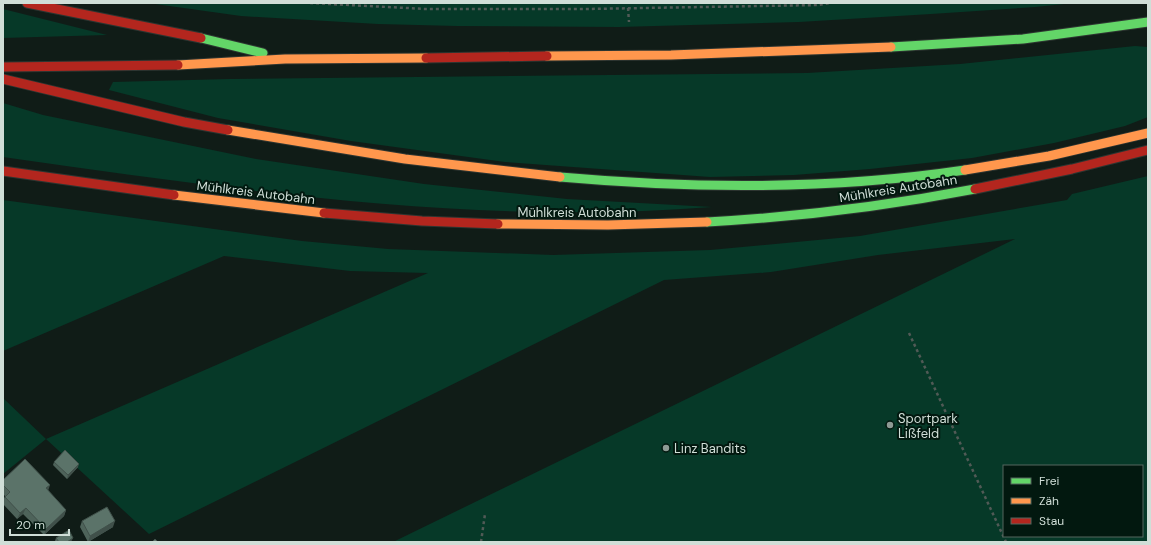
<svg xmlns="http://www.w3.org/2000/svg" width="1151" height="545" viewBox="0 0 1151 545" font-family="'DM Sans',sans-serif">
<rect width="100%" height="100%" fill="#101c17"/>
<path fill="#063928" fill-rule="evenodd" d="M 148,3 L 1074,3 L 1035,7 L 931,14 L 799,22 L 619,27 L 457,26 L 378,24 L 241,16 Z
M 3,9 L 107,35 L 3,38 Z
M 1135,46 L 1148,47 L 1148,117 L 1125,126 L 1054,143 L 972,158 L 870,169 L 794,175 L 710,177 L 505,162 L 351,141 L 218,118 L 109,90 L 113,82 L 230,79 L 807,73 L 960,64 Z
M 3,103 L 43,115 L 256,159 L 424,184 L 567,199 L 712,207 C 474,226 238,190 3,157 Z
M 1148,176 L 1148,542 L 393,542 L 1015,239 L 878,255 L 771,272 L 664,280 L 149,534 L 46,439 L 3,474 L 3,398 L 46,439 L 428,273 L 350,271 L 224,256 L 3,351 L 3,200 L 302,241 L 388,249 L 553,255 L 710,250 L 860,236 L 1067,200 L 1072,194 ZM 1004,466 L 1142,466 L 1142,536 L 1004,536 Z"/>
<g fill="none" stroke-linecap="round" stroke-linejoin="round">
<g stroke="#2d3531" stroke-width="11">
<path id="fast" d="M 201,38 L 263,53
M 891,47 L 1023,39 L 1148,22
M 560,177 C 695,189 831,190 965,170
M 707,222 C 798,217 887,206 975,189"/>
</g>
<g stroke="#2d3531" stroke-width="11">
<path id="slow" d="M 547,56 L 671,55 L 891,47
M 178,65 L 285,59 L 426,58
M 228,130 L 405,159 L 560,177
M 965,170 L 1049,156 L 1148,133
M 174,195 L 324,213
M 498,224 L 608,225 L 707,222"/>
</g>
<g stroke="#2d3531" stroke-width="11">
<path id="jam" d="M 27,3 L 201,38
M 426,58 L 547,56
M 3,67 L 178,65
M 3,79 L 184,122 L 228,130
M 3,171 L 174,195
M 975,189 L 1072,169 L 1148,150
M 324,213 L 422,221 L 498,224"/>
</g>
<path stroke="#515a56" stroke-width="2.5" stroke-dasharray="3 3" stroke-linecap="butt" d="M 310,3 L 426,9 L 586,9 L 819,5 L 831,3
M 628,8 L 629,22
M 909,333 L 1006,542
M 481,542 L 485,514"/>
<use href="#fast" stroke="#63d668" stroke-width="9"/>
<use href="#slow" stroke="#ff974d" stroke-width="9"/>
<use href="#jam" stroke="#b3261e" stroke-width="9"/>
</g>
<path fill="#4e635a" d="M 54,462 L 78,467 L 67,479 L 53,465 Z
M 3,480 L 48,491 L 66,510 L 64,516 L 44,535 L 23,514 L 17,519 L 3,504 L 3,501 L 5,496 L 3,494 Z
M 82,521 L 113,527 L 88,542 L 80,527 Z
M 56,538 L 72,542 L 56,542 L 55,541 Z"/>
<path fill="#40504a" d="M 79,464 L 78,467 L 67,479 L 68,475 Z
M 50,485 L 48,491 L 46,488 Z
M 26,508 L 23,514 L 17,519 L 20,513 Z
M 66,510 L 64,516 L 44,535 L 46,529 Z
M 115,521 L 113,527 L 88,542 L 90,536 Z
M 73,538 L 71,542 L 67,542 Z"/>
<path fill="#5b7369" stroke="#40504a" d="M 65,450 L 79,464 L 68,475 L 54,462 Z
M 25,459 L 50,485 L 46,488 L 66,510 L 46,529 L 26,508 L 20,513 L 5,497 L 10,492 L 3,485 L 3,480 Z
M 107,507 L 115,521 L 90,536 L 82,521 Z
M 69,530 L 73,538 L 67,542 L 59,542 L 56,538 Z
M 155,539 L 158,542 L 152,542 Z"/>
<g fill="#8d9a94" stroke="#02180f" stroke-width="1.5">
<circle cx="890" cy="425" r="4"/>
<circle cx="666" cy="448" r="4"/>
</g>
<g text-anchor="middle" stroke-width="4" stroke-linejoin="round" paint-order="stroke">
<g font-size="13" fill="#d0ded7" stroke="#02180f">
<text transform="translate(898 188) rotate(-9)" y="5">Mühlkreis Autobahn</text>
<text transform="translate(256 192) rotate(7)" y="5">Mühlkreis Autobahn</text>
<text x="577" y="217">Mühlkreis Autobahn</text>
</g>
<g font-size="13" fill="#d0ded7" stroke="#02180f" text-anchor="start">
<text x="898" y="423">Sportpark<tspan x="898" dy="15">Lißfeld</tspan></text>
<text x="674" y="453">Linz Bandits</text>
</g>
</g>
<rect width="1151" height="545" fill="none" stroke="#d0ded7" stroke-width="8"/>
<rect x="1003" y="465" width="140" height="72" fill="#02180f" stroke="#54675f"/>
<rect x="1011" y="478" width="20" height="6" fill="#63d668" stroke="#54675f"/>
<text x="1039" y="485" font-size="12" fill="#d0ded7">Frei</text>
<rect x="1011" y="498" width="20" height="6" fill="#ff974d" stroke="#54675f"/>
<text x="1039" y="505" font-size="12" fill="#d0ded7">Zäh</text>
<rect x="1011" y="518" width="20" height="6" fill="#b3261e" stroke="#54675f"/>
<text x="1039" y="525" font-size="12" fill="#d0ded7">Stau</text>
<path d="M10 529v6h59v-6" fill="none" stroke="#d0ded7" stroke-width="2"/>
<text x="16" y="529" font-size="12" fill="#d0ded7" stroke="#02180f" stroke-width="3" paint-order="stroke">20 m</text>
</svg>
